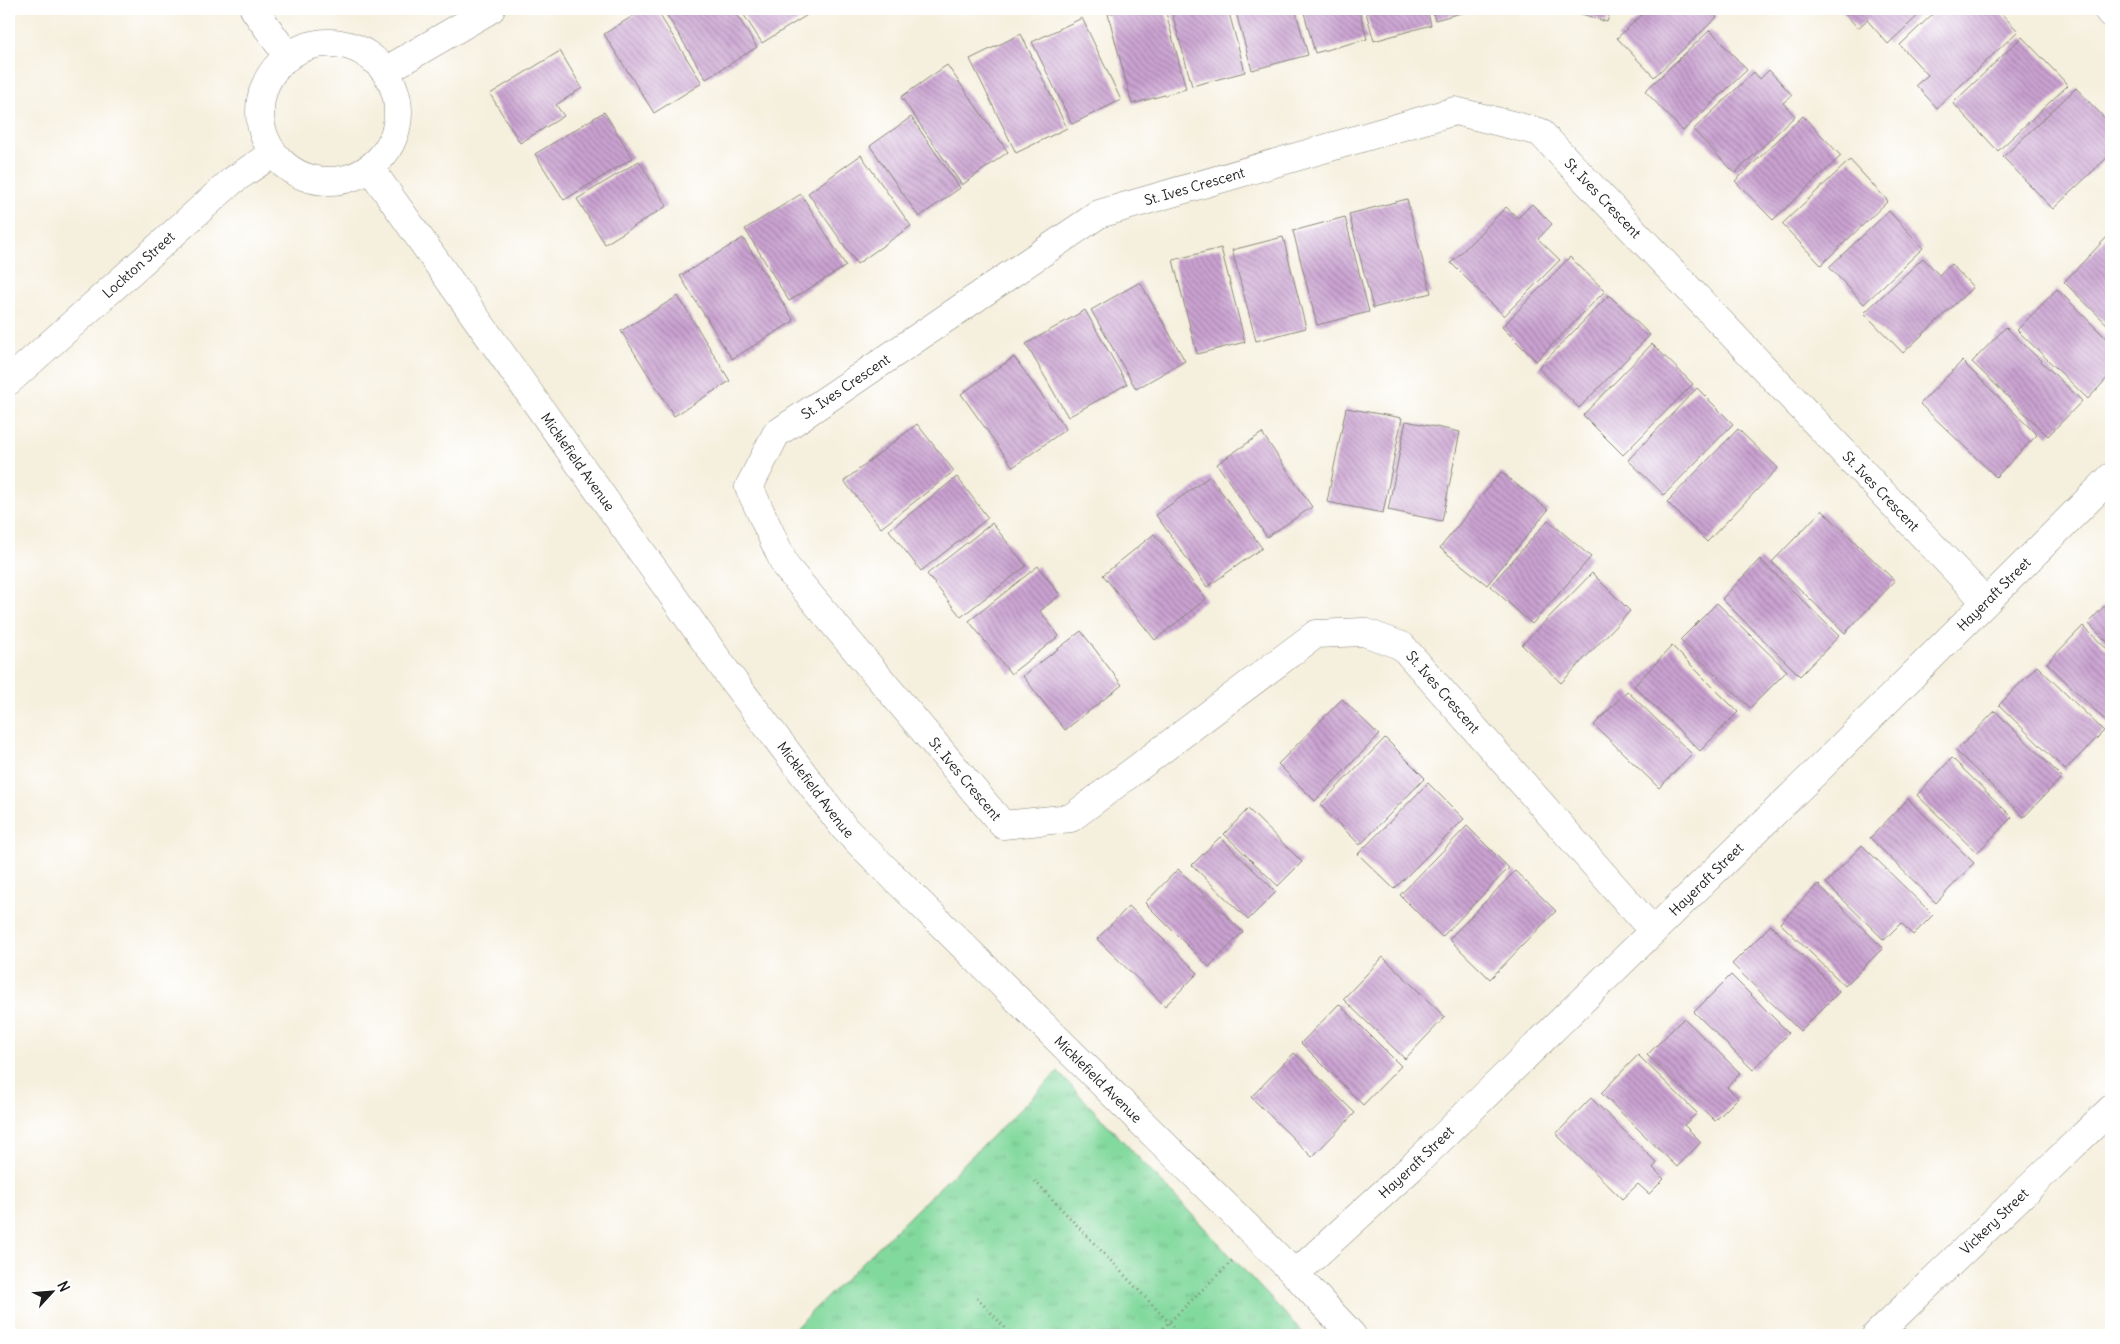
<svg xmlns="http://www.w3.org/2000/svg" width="2120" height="1344" viewBox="0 0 2120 1344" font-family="Delius,sans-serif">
<defs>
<pattern id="park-tufts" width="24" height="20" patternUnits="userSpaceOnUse" patternTransform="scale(1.25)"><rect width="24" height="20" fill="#82d99d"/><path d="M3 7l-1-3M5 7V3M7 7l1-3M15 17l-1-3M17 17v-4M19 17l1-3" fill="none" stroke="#70ba87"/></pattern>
<pattern id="building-back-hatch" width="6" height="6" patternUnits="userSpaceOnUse" patternTransform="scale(1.25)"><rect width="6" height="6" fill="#caa2d1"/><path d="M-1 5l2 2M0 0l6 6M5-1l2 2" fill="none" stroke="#a383a9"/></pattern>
</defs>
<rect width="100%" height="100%" fill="#fff"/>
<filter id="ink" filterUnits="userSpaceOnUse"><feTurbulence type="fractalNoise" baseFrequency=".02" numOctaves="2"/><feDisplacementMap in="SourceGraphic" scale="10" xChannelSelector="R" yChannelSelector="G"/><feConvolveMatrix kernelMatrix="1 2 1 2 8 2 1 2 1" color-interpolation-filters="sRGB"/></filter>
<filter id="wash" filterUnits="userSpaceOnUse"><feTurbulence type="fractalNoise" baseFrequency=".0096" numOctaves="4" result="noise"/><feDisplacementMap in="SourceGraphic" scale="20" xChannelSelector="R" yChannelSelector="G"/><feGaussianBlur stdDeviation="1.12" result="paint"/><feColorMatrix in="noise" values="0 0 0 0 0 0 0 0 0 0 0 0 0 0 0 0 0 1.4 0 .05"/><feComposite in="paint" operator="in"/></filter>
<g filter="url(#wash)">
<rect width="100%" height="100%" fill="#f5efdd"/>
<path fill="url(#park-tufts)" stroke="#4f7a5c" d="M 1058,1072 L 1305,1335 L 788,1335 Z"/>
<g id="blocks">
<path fill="url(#building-back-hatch)" d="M 644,9 L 656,9 L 702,83 L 654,113 L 604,34 Z
M 663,9 L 733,9 L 757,47 L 706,79 Z
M 740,9 L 810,9 L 812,12 L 762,43 Z
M 1128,9 L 1165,9 L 1186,89 L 1132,104 L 1108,14 Z
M 1171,9 L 1228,9 L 1245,72 L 1192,86 Z
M 1235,9 L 1295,9 L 1308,55 L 1252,70 Z
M 1303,9 L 1359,9 L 1367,39 L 1315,53 Z
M 1365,9 L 1427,9 L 1431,25 L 1374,41 Z
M 1432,9 L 1476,9 L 1435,20 Z
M 1566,9 L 1611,9 L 1607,22 Z
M 1648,9 L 1710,9 L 1717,17 L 1654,77 L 1617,38 Z
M 1840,9 L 1925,9 L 1888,44 L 1867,20 L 1858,28 Z
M 1938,9 L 1997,9 L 2018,31 L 1937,108 L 1916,85 L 1928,75 L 1900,45 Z
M 1082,18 L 1121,100 L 1072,124 L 1032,42 Z
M 1710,30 L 1747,70 L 1683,131 L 1645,91 Z
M 1021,34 L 1067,128 L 1016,153 L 970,59 Z
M 2022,37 L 2068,85 L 1998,151 L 1953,103 Z
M 560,51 L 582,88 L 556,105 L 564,116 L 520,143 L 490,94 Z
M 947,65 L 1008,152 L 962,185 L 901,97 Z
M 1769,70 L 1792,95 L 1783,103 L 1795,116 L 1735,173 L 1693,130 L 1754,72 L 1760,79 Z
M 2076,88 L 2111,125 L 2111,154 L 2053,209 L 2003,157 Z
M 604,112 L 633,158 L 564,200 L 535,154 Z
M 1803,116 L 1841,156 L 1773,220 L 1735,181 Z
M 911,117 L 960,188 L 919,217 L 870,146 Z
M 861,155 L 911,226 L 857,264 L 808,193 Z
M 1850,160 L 1888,201 L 1821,265 L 1782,224 Z
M 639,161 L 667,206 L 605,244 L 577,199 Z
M 801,194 L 846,266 L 789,301 L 745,229 Z
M 1407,199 L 1431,293 L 1373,308 L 1349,214 Z
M 1532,204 L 1552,224 L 1538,239 L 1560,260 L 1504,316 L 1451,263 L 1506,207 L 1518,218 Z
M 1889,211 L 1923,248 L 1864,304 L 1829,267 Z
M 1345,217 L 1369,312 L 1317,325 L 1293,231 Z
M 2108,236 L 2111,239 L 2111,328 L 2064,282 Z
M 1283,237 L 1306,328 L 1256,341 L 1232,250 Z
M 743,238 L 794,321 L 732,359 L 680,276 Z
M 1221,248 L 1245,342 L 1197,354 L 1173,260 Z
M 1570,257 L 1605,291 L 1536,361 L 1502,327 Z
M 1923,258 L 1939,275 L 1951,264 L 1973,287 L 1903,353 L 1864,313 Z
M 1140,282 L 1185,361 L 1136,389 L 1091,310 Z
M 2057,289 L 2111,343 L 2111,374 L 2088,399 L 2017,330 Z
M 1609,295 L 1650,335 L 1579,408 L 1538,368 Z
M 678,296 L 730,381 L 674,416 L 621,331 Z
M 1085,310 L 1127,384 L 1068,417 L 1026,344 Z
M 2006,327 L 2082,401 L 2048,436 L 1972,362 Z
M 1652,344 L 1693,384 L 1623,455 L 1583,415 Z
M 1014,357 L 1066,429 L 1013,467 L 961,394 Z
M 1962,361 L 2037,435 L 1996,477 L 1920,404 Z
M 1697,388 L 1733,424 L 1664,495 L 1628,460 Z
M 1346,408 L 1402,418 L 1383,513 L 1327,502 Z
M 1406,421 L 1460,432 L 1442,521 L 1388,510 Z
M 917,424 L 954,471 L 881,528 L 844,481 Z
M 1738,429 L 1778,468 L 1707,542 L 1667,502 Z
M 1262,433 L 1312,507 L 1267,537 L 1217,464 Z
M 1501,472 L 1548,510 L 1487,585 L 1440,548 Z
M 1210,476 L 1262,548 L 1207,587 L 1156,515 Z
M 957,477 L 988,518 L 921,571 L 889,530 Z
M 1822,510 L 1895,581 L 1845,633 L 1772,562 Z
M 1548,520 L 1591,557 L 1532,624 L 1490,586 Z
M 992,523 L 1026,566 L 961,617 L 927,574 Z
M 1154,534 L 1206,599 L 1155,640 L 1103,575 Z
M 1760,559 L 1839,636 L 1800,676 L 1722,599 Z
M 1038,566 L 1060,595 L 1040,611 L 1059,636 L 1011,674 L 969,621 Z
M 1592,573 L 1630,611 L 1561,683 L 1522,645 Z
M 2111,599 L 2111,646 L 2088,623 Z
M 1717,603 L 1787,671 L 1750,708 L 1680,640 Z
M 2083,626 L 2111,653 L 2111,726 L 2047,663 Z
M 1081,631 L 1122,685 L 1065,730 L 1023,676 Z
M 1672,646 L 1738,712 L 1700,751 L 1634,686 Z
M 2037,666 L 2104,731 L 2065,770 L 1999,705 Z
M 1627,691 L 1692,754 L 1659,788 L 1594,725 Z
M 1342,699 L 1379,735 L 1315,801 L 1278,764 Z
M 1995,711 L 2062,777 L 2024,817 L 1956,751 Z
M 1385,738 L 1425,778 L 1360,845 L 1320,805 Z
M 1952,758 L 2012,817 L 1977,853 L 1917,795 Z
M 1428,783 L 1464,819 L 1394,889 L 1358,854 Z
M 1908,799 L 1974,863 L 1936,903 L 1870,838 Z
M 1248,809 L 1302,862 L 1278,886 L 1224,834 Z
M 1467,826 L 1509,868 L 1442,937 L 1400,895 Z
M 1220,837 L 1276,892 L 1248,920 L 1192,865 Z
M 1862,845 L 1933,915 L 1913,935 L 1901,923 L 1884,940 L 1826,883 Z
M 1178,869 L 1243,932 L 1209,967 L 1145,903 Z
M 1515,871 L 1556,911 L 1490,979 L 1449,939 Z
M 1818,884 L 1883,948 L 1845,986 L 1780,923 Z
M 1129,906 L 1198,973 L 1165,1006 L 1097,939 Z
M 1771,925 L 1839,992 L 1800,1031 L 1732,964 Z
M 1383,957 L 1445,1017 L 1405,1059 L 1343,999 Z
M 1731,975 L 1789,1033 L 1753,1070 L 1694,1012 Z
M 1339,1004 L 1401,1066 L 1363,1105 L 1301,1043 Z
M 1684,1018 L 1740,1073 L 1727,1087 L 1738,1098 L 1715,1121 L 1647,1055 Z
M 1294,1053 L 1355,1113 L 1312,1157 L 1251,1097 Z
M 1638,1055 L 1697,1113 L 1684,1125 L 1701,1142 L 1677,1167 L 1601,1093 Z
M 1591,1098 L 1657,1163 L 1653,1168 L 1664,1179 L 1649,1194 L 1638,1184 L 1622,1199 L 1556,1134 Z"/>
</g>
</g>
<g filter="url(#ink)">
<use href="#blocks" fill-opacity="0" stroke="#88867c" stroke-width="1"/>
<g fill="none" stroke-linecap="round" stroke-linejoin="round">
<g stroke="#88867c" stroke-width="29">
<g id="minor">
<path d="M 254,9 L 288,57"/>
<path d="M 2107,9 L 2111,14"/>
<circle cx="329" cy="112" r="69"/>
<path d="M 385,71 L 491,9"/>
<path id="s1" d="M 370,168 L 728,674 L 845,829 L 1295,1274 L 1352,1335"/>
<path id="s2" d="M 9,381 L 232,181 L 272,154"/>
<path id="s3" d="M 1653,931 L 1402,646 L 1364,632 L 1316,634 L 1071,818 L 1003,825 L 786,567 L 749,487 L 776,434 L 1099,214 L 1455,111 L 1540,132 L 1986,602"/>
<path id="s4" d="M 1295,1274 L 1411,1168 L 1818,770 L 2111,477"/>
<path id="s5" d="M 1876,1335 L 2111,1109"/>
</g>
</g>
<path stroke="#88867c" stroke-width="3" stroke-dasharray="1 4" stroke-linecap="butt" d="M 1035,1181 L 1181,1335
M 977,1298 L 1012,1335
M 1156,1335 L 1233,1260"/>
<use href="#minor" stroke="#fff" stroke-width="28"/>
</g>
</g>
<g text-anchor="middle" stroke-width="5" stroke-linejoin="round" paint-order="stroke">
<g font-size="14" fill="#1c1c1c" stroke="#fff">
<text dy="5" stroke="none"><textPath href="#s3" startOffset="1818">St. Ives Crescent</textPath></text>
<text dy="5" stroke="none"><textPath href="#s3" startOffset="2268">St. Ives Crescent</textPath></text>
<text dy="5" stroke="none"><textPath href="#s2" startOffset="174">Lockton Street</textPath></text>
<text dy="5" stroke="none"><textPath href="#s3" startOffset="1412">St. Ives Crescent</textPath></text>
<text dy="5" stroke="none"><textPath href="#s1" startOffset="360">Micklefield Avenue</textPath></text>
<text dy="5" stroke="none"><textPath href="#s3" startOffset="2672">St. Ives Crescent</textPath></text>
<text dy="5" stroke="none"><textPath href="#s4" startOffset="975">Hayeraft Street</textPath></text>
<text transform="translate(1443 692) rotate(49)" y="5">St. Ives Crescent</text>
<text transform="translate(965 779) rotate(50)" y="5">St. Ives Crescent</text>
<text dy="5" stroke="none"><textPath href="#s1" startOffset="765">Micklefield Avenue</textPath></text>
<text dy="5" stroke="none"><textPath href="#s4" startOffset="570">Hayeraft Street</textPath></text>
<text dy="5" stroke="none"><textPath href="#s1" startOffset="1170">Micklefield Avenue</textPath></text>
<text dy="5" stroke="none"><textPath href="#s4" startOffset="165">Hayeraft Street</textPath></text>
<text dy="5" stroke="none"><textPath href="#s5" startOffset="164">Vickery Street</textPath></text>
</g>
</g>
<rect width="2120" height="1344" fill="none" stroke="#fff" stroke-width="30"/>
<g transform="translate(52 1292) rotate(64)" stroke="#ffffff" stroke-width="4" paint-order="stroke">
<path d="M0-4L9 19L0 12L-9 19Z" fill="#1c1c1c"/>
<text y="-8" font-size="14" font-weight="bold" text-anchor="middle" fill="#1c1c1c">N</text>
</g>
</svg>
